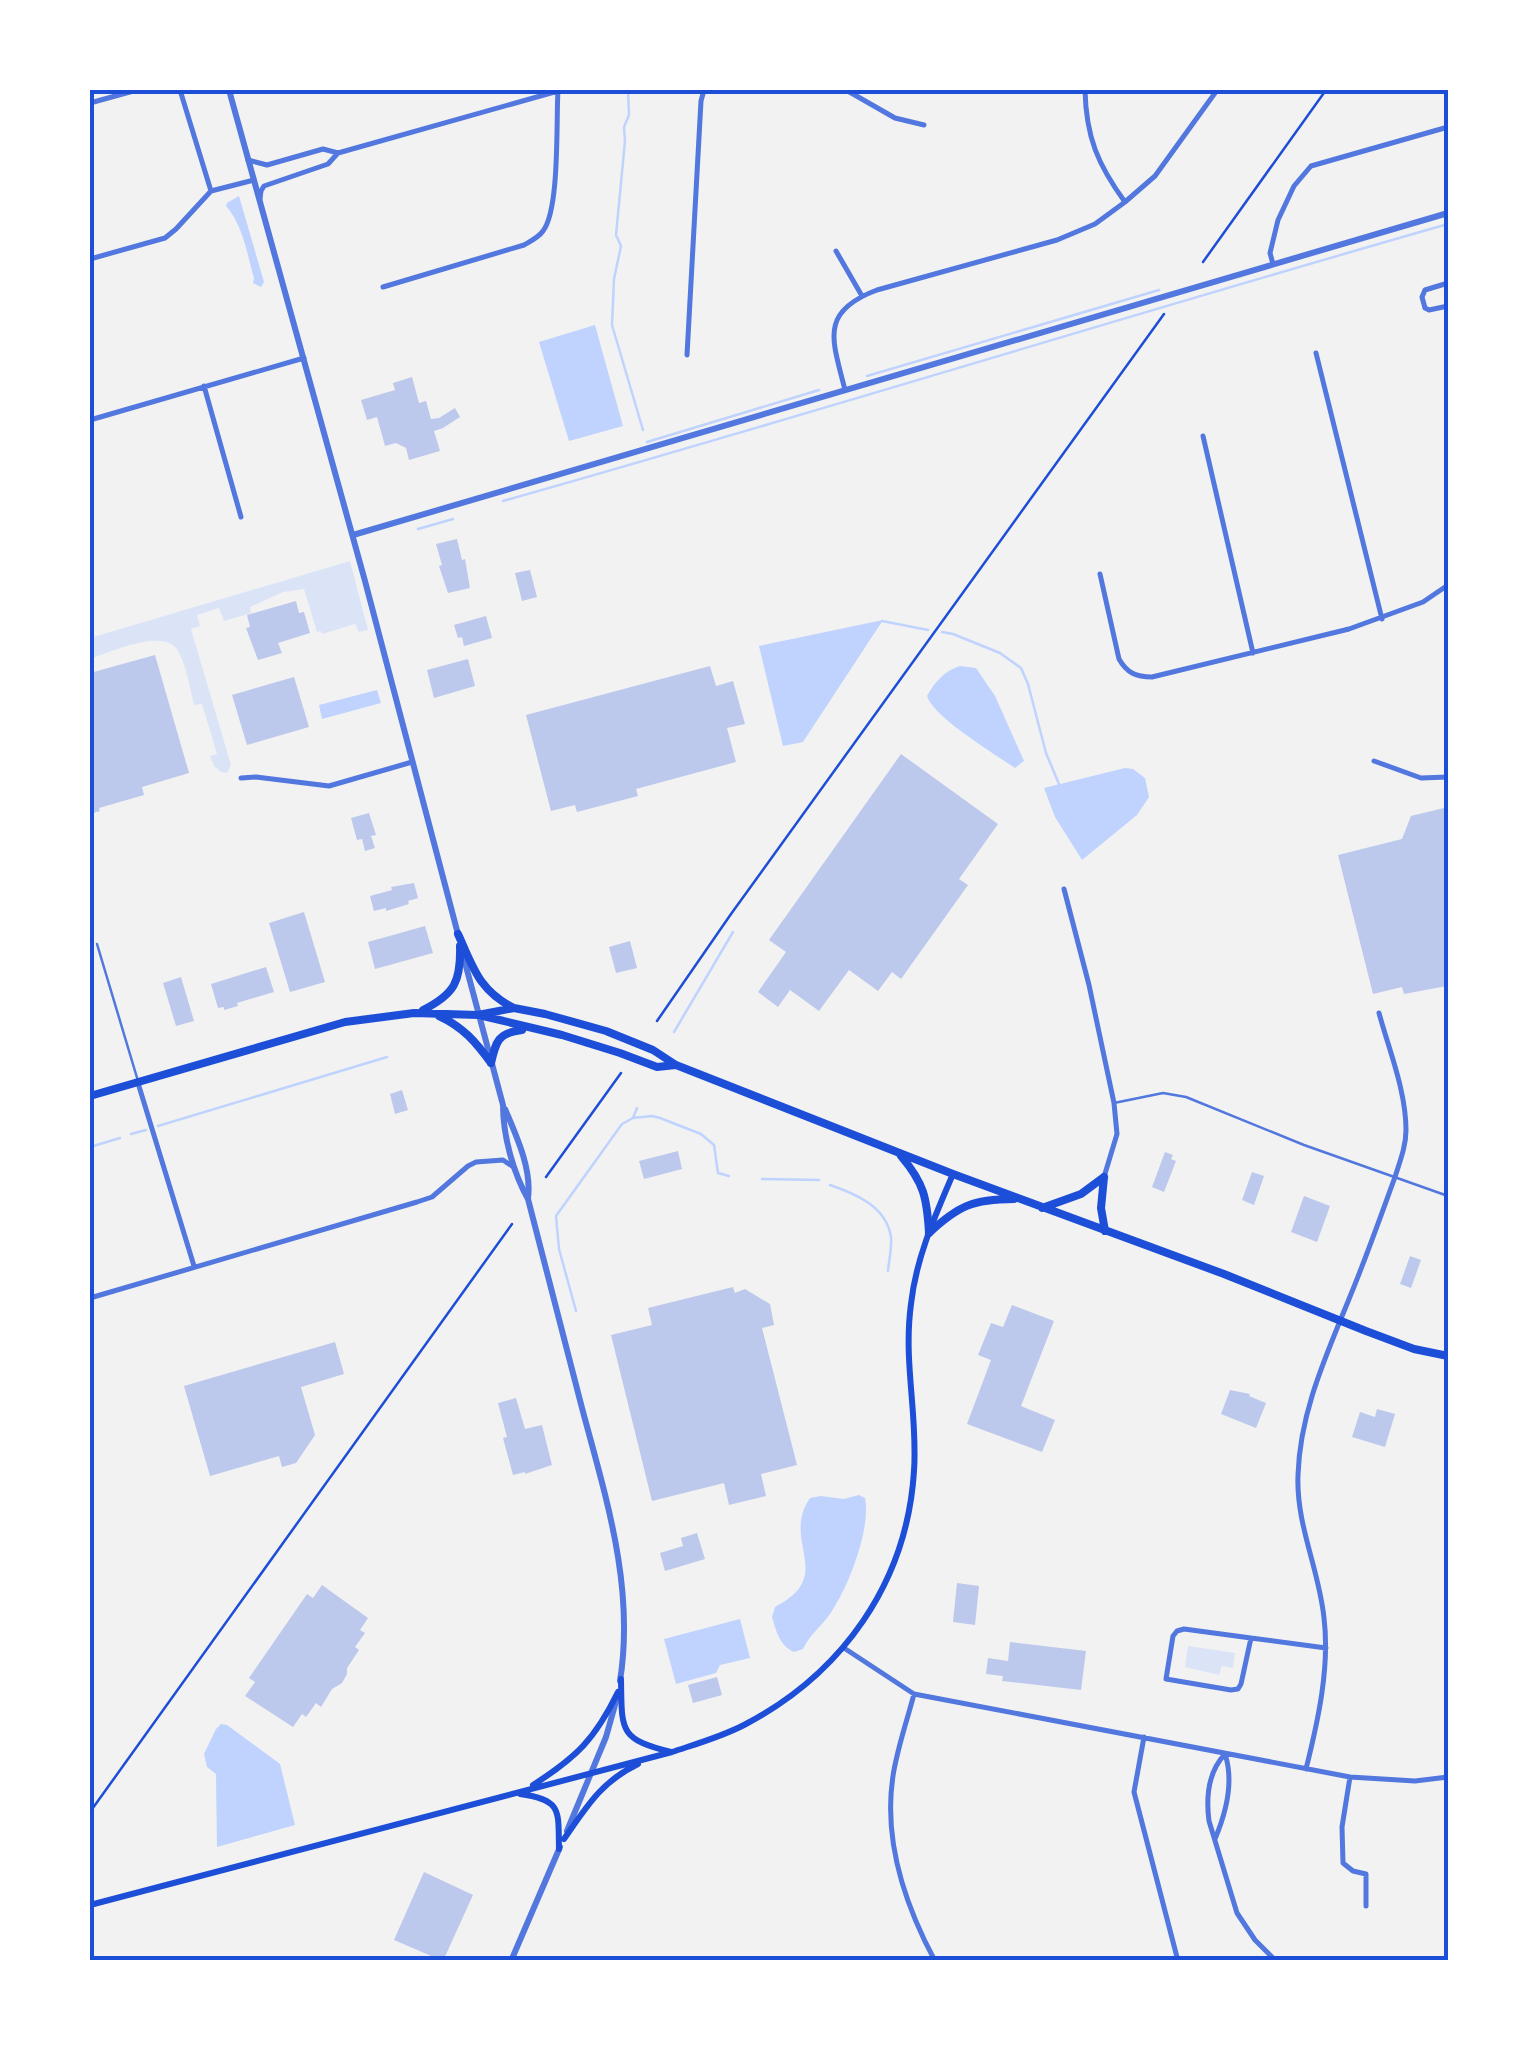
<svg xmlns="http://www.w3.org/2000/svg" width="1538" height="2051" viewBox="0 0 1538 2051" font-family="Manrope,sans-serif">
<rect width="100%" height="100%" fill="#f2f2f2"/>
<path fill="#dbe4f7" d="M 350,561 L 368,630 L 359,632 L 355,624 L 322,634 L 321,631 L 317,632 L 304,589 L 283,592 L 250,607 L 251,613 L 224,621 L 219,608 L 197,615 L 200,626 L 191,629 L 231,765 L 227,773 L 221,772 L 214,766 L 210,756 L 217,754 L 202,704 L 194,705 C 190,688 187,667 178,651 C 165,627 111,652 90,659 L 90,638 Z
M 1188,1646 L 1235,1653 L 1233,1668 L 1222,1666 L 1219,1675 L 1185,1667 Z"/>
<path fill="#bfd3fe" d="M 239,196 L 264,282 L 261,287 L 253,283 L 254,278 C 247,254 243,225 226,206 L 227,203 Z
M 595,325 L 623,426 L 569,441 L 539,342 Z
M 883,620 L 803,742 L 783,746 L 759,646 Z
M 960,666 L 976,668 L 995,696 L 1024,761 L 1015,768 C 995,754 933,717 927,696 C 935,682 944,671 960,666 Z
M 377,690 L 381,703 L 322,719 L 319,705 Z
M 1125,768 L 1133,769 L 1145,778 L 1149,797 L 1137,815 L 1082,860 L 1055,817 L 1044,788 Z
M 859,1495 L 865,1498 C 871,1529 849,1585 832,1611 C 823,1625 810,1634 803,1649 L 794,1652 C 780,1646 776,1631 772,1617 L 775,1607 C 837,1575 780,1542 810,1498 L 821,1496 L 844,1499 Z
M 740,1619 L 750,1658 L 720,1665 L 716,1673 L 676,1684 L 664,1639 Z
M 221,1724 L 227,1725 L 280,1764 L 295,1825 L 217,1847 L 216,1774 L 207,1767 L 204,1754 L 216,1729 Z"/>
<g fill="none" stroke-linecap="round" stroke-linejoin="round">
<path stroke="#bfd3fe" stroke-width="2.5" d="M 628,90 L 629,115 L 624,127 L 625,141 L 616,235 L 621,246 L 614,279 L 612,325 L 643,430
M 867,376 L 1159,290
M 647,442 L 819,390
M 503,501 C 819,412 1132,314 1448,224
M 418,529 L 453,519
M 882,621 L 928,630
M 942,632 L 953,634 L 1000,653 L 1021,668 L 1028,684 L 1046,753 L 1059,784
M 674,1032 L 733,932
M 633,1118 L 652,1116 L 660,1118 L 701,1134 L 714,1145 L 718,1173 L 729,1176
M 158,1126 L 387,1057
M 131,1134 L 146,1130
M 90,1147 L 120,1138
M 762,1179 L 819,1180
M 830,1185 C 856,1194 886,1206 891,1237 C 892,1248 889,1260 888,1271
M 576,1311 L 559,1249 L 556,1216 L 622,1124 L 633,1118 L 637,1108"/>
</g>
<path fill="#bdc9ec" d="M 412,377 L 419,403 L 426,401 L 431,419 L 439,418 L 455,408 L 460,417 L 443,428 L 434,431 L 440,451 L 409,460 L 406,448 L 396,443 L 385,446 L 377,417 L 367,420 L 361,400 L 395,390 L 393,383 Z
M 457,539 L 462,560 L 465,559 L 470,588 L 448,593 L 439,566 L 442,565 L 436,544 Z
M 530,570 L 537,597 L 522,601 L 515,573 Z
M 296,601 L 299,613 L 304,612 L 310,633 L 278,643 L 282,653 L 258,660 L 246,628 L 250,627 L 247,615 Z
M 486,616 L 492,638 L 464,646 L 462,637 L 458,638 L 454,625 Z
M 155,655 L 189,773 L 142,787 L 144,795 L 99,808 L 100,811 L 90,814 L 90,673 Z
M 468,659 L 475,686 L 434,698 L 427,670 Z
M 710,666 L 716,686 L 733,681 L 745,724 L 727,728 L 736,762 L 636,789 L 638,796 L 577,812 L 575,805 L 551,811 L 526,715 Z
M 294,677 L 309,727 L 247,745 L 232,695 Z
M 901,754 L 998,824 L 959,879 L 968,885 L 901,979 L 892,972 L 878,991 L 849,970 L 819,1011 L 790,990 L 778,1007 L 758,992 L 786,952 L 769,940 Z
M 1448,807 L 1447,986 L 1404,994 L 1402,987 L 1373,994 L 1338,855 L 1402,839 L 1411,816 Z
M 369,813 L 376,835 L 371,836 L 375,848 L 365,851 L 362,839 L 357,840 L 351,818 Z
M 414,883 L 418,898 L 408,901 L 409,904 L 386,911 L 386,908 L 374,911 L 370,896 L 392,890 L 391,887 Z
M 304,912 L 325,982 L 290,992 L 269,923 Z
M 425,926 L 433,953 L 375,969 L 368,942 Z
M 630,941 L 637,968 L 616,973 L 609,947 Z
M 266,967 L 274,992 L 237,1003 L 238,1006 L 224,1010 L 224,1007 L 218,1008 L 211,984 Z
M 181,977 L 194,1021 L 176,1026 L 163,983 Z
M 402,1090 L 408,1110 L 395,1114 L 390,1094 Z
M 678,1151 L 682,1169 L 644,1179 L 639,1161 Z
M 1165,1152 L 1173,1155 L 1171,1159 L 1176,1161 L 1164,1192 L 1152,1187 Z
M 1252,1172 L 1264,1176 L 1254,1205 L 1242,1200 Z
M 1304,1196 L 1330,1206 L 1317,1242 L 1291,1232 Z
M 1410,1256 L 1421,1260 L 1411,1288 L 1400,1284 Z
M 733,1287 L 735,1293 L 745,1289 L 770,1304 L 774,1325 L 762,1328 L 797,1465 L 761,1474 L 766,1496 L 729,1505 L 724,1483 L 652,1501 L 611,1335 L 652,1325 L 648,1308 Z
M 1012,1305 L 1054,1321 L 1021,1406 L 1055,1420 L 1042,1452 L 967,1424 L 991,1360 L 978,1355 L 991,1323 L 1003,1327 Z
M 335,1342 L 344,1374 L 301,1387 L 315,1435 L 296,1463 L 282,1467 L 279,1456 L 210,1476 L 184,1386 Z
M 1230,1390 L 1250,1394 L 1249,1396 L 1266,1403 L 1256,1428 L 1221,1414 Z
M 516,1398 L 525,1429 L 542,1425 L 552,1465 L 525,1474 L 525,1472 L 513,1475 L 503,1438 L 507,1437 L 498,1403 Z
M 1377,1409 L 1395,1414 L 1385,1447 L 1352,1437 L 1360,1412 L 1375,1417 Z
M 697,1533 L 705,1559 L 665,1571 L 660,1553 L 683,1546 L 681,1538 Z
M 957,1583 L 979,1586 L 975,1625 L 953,1622 Z
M 322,1585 L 368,1618 L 360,1630 L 365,1633 L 355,1647 L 359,1650 L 347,1668 L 347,1674 L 342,1683 L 332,1689 L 321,1707 L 316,1703 L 306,1717 L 302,1714 L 293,1727 L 245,1696 L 255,1682 L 249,1678 L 307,1594 L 313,1598 Z
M 1010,1642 L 1086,1651 L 1081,1690 L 1002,1681 L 1003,1676 L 986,1674 L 988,1658 L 1008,1661 Z
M 717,1677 L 722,1695 L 693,1703 L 688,1685 Z
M 424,1872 L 473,1895 L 443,1961 L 394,1940 Z"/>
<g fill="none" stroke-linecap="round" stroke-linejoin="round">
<path stroke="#1d4ed8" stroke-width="2.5" d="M 1203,262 L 1326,90
M 657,1021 L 731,914 L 1164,314
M 546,1177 L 621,1073
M 90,1812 L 512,1224"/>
<path stroke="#5277de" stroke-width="2.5" d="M 97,944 L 138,1081
M 1114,1103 L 1163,1093 L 1186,1097 L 1304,1145 L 1448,1196"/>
<path stroke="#5277de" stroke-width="5" d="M 180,90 L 211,191
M 846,90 L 895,118 L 924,125
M 1085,90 C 1086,137 1098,165 1125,202
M 90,103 L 137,90
M 248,160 L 267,165 L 323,149 L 338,153 L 558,91
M 260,199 L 261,191 L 264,186 L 328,164 L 338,153
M 836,251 L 862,296
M 90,259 L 165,238 L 176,229 L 211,191 L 254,180
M 1273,264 L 1270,253 L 1278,220 L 1294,186 L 1311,166 L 1448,127
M 1448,283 L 1425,290 L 1422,297 L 1425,308 L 1429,310 L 1448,306
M 383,287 L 524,245 C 531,241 539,237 543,231 C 560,209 556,120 558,90
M 1316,353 L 1382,619
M 687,355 L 701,101 L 704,90
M 204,386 L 241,517
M 845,390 C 833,341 818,312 877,290 L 1057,240 L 1095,224 L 1125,202 L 1155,176 L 1215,93
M 90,420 L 304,358
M 1203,436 L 1253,653
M 1100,574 L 1119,659 C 1127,673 1136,677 1152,677 L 1349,629 L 1423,602 L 1448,585
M 1374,761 L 1421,778 L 1448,777
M 241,778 L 256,777 L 329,786 L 412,762
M 1064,889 L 1089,985 L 1114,1103 L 1117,1134 L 1104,1177
M 138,1083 L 194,1266
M 90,1298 L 417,1202 L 432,1197 L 468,1166 L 476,1162 L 503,1160 L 512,1166
M 1184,1629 L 1251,1638 L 1241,1684 L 1238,1689 L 1231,1690 L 1166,1679 L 1173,1636 L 1177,1631 Z
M 1251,1638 L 1326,1648
M 844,1648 L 914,1694 L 1350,1777 L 1415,1781 L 1448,1777
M 914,1694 C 907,1721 897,1749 893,1776 C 883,1841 905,1905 935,1961
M 1144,1737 L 1134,1792 L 1178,1961
M 1306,1769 C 1318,1721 1330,1667 1324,1618 C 1319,1569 1296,1525 1298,1475 C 1300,1412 1326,1356 1349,1299 C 1366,1258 1380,1218 1395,1177 C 1400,1161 1406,1146 1406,1130 C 1406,1091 1389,1050 1379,1013
M 1350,1777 L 1342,1827 L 1343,1863 L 1353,1871 L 1366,1874 L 1366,1906
M 1215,1839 C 1226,1813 1234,1781 1225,1754 C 1208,1772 1206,1798 1209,1821 L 1237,1913 L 1255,1940 L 1276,1961"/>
<path stroke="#5277de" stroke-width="6" d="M 229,90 L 365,581 L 459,938
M 353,535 L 1448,213
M 463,955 L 503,1105 C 503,1136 513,1172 528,1199 C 546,1269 564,1339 582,1408 C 606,1498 635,1587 620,1681
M 505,1109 C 516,1135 532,1169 528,1198
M 567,1831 L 606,1737 L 617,1698
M 511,1961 L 560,1847"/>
<path stroke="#1d4ed8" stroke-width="6" d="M 621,1679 C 622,1730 618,1739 671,1752
M 533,1785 C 577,1757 595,1739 618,1692
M 520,1794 C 563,1800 558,1811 559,1849
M 564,1839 C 587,1806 601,1782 638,1764
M 90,1905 L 672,1752 C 696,1744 721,1737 744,1725 C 842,1674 907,1583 914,1471 C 918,1415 903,1362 911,1304 C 916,1258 935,1216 953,1174"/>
<path stroke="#1d4ed8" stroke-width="8" d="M 458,934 C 473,967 479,991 514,1008
M 423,1010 C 455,994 461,981 460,946
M 439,1016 C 463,1027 476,1042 491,1063
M 483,1016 L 562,1035 L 620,1053 L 657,1067 L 676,1065
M 491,1063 C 496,1041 498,1033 522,1030
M 90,1096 L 345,1022 L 414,1013 L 478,1015 L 514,1008 L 545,1014 L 606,1031 L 653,1050 L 676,1065 L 953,1174 L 1224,1274 L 1366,1331 L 1414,1349 L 1448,1356
M 901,1156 C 924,1183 927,1198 929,1233
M 1104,1177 L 1101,1208 L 1105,1231
M 1042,1208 L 1081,1194 L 1104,1177
M 929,1233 C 958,1206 973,1199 1014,1199"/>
</g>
<rect width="1538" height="2051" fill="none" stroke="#ffffff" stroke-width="185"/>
<rect x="92" y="92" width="1354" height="1866" fill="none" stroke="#1d4ed8" stroke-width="4"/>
</svg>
